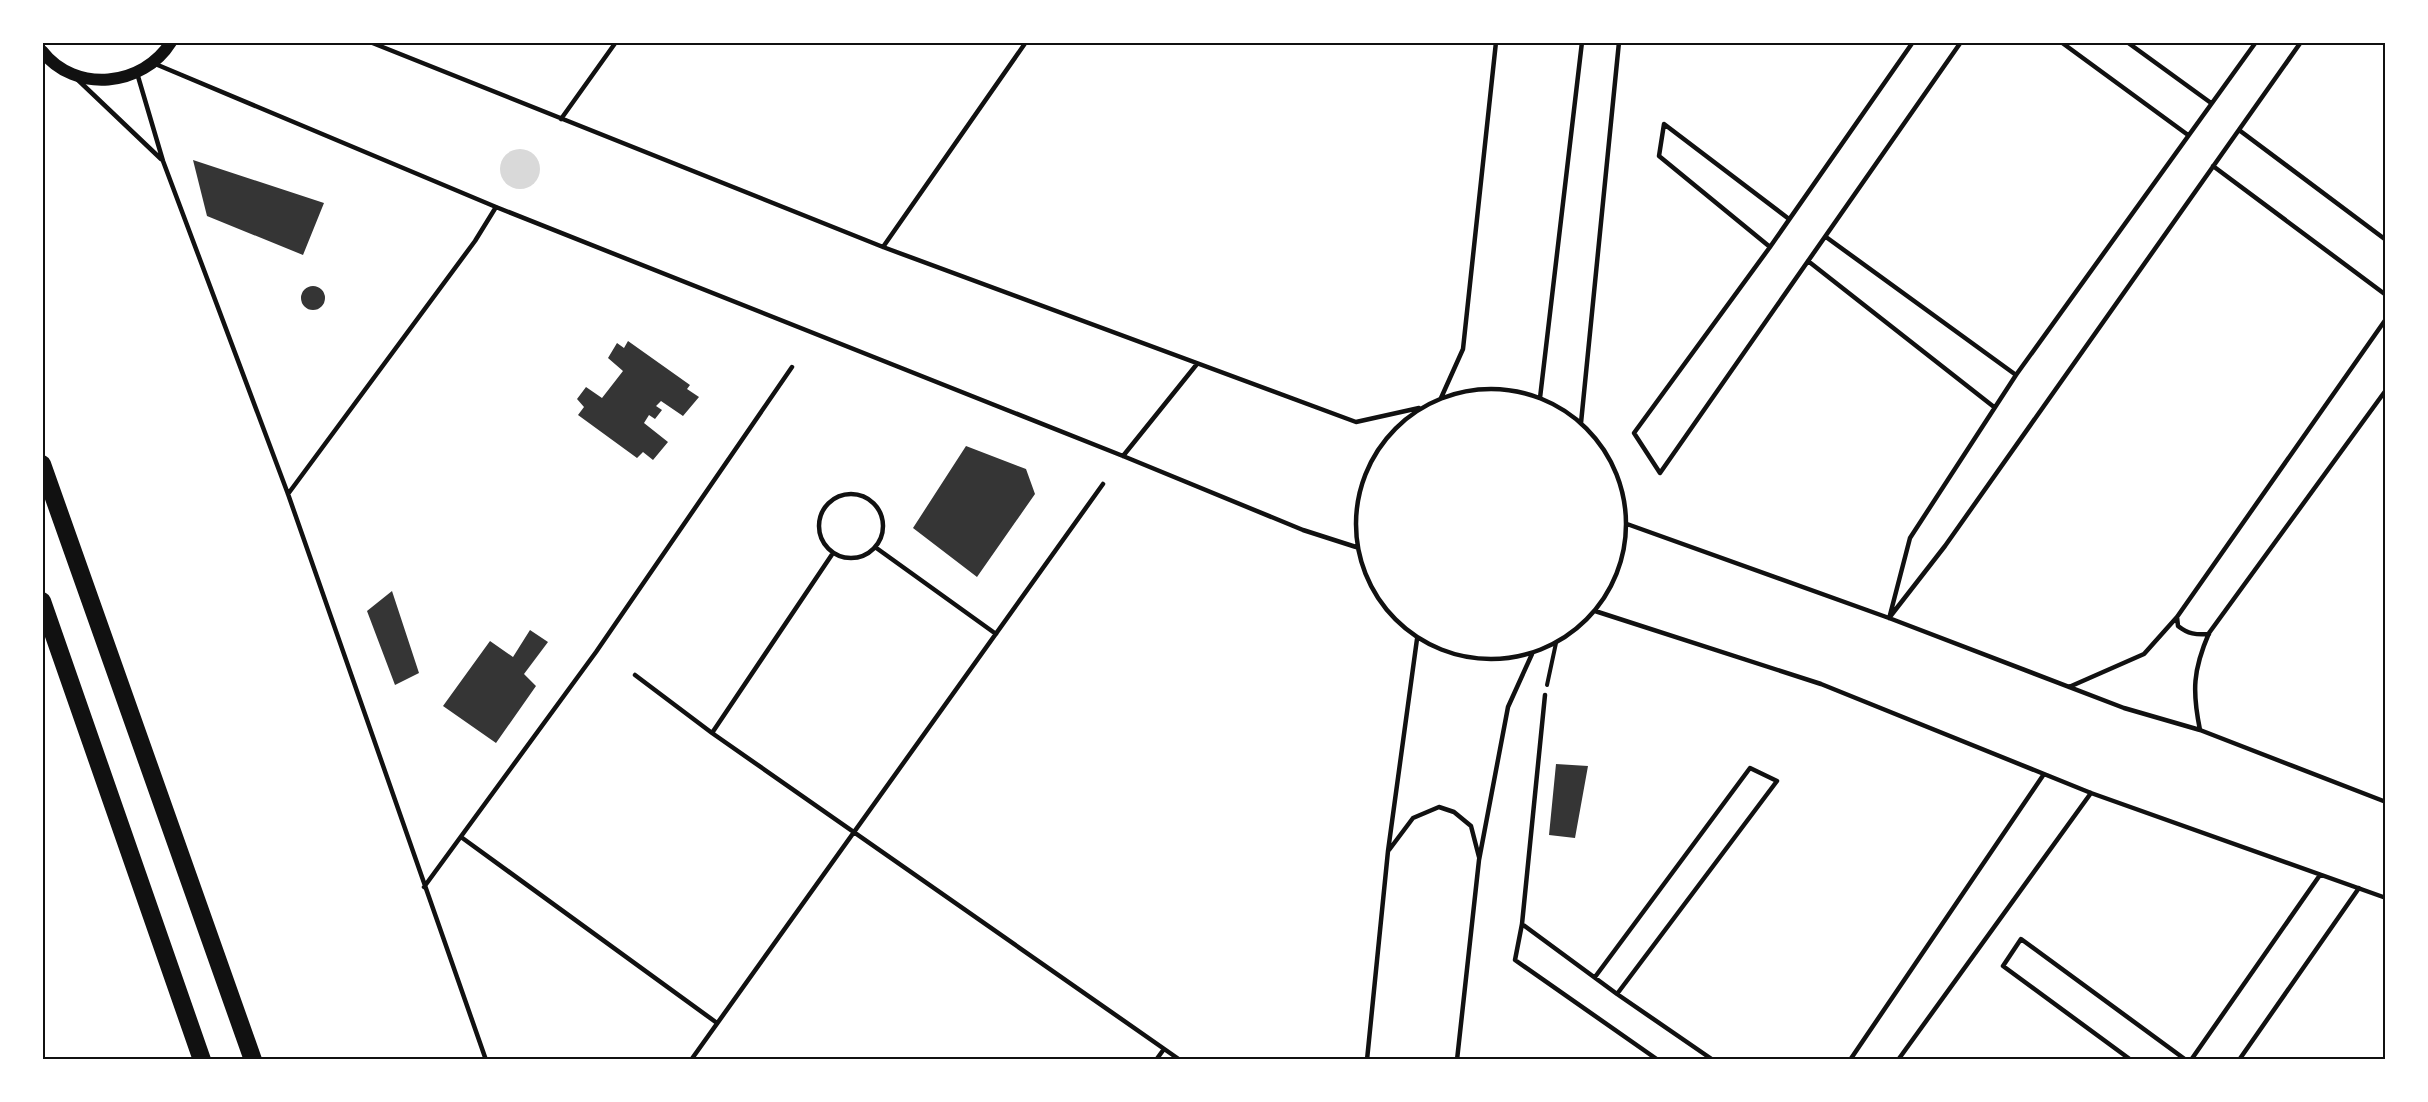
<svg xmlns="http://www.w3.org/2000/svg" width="2428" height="1102" viewBox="0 0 2428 1102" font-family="Manrope,sans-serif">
<rect width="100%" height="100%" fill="#fff"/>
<path fill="#d9d9d9" d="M500 169a20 20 0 1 1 40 0a20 20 0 1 1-40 0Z"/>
<path fill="#353535" d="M 193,160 L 324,203 L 303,255 L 207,216 Z
M301 298a12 12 0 1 1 24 0a12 12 0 1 1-24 0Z
M 628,341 L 690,385 L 687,389 L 699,397 L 683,416 L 661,401 L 656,406 L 662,410 L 655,419 L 649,415 L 644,423 L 668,442 L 653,460 L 643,452 L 637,458 L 578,415 L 584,407 L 577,399 L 586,387 L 602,398 L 623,371 L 608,358 L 617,343 L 624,348 Z
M 966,446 L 1026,469 L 1035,494 L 977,577 L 913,528 Z
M 392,591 L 419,673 L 395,685 L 367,611 Z
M 530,630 L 548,642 L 524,674 L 536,686 L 496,743 L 443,706 L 490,641 L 513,657 Z
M 1556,764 L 1588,766 L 1575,838 L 1549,835 Z"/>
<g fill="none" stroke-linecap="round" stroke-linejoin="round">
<path stroke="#111" stroke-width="4" d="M 1547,685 L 1556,643"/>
<path stroke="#111" stroke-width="4.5" d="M 370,42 L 883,247 L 1356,422 L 1419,408
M 1913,42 L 1770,247 L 1634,433 L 1660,473 L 1961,42
M 2061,42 L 2188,135
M 2127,42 L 2211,103
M 153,63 L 496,207 L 1123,456 L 1303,530 L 1356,547
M 137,73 L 163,161 L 288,494 L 486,1060
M 78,80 L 161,159
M 561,119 L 616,42
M 2239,130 L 2386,240
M 2213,166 L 2386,295
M 1826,237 L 2016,375
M 883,247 L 1026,42
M 1770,247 L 1659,156 L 1664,124 L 1789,219
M 1808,261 L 1994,407
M1356 524a135 135 0 1 1 270 0a135 135 0 1 1-270 0Z
M 1441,398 L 1463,349 L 1496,42
M 1540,398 L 1582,42
M 1581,423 L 1619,42
M 1123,456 L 1197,364
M 288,494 L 475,241 L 496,207
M819 526a32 32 0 1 1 64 0a32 32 0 1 1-64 0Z
M 1627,524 L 1889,618 L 2124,708 L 2200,730 L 2386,802
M 875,547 L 996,634
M 1595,611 L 1821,684 L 2091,793 L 2386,898
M 1890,615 L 1910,538 L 2016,375 L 2256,42
M 2177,617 L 2178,626 C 2188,634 2196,635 2209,634
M 1889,618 L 1945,546 L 2301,42
M 635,675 L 712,733 L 1180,1060
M 2069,687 L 2144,654 L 2177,617 L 2386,319
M 2200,730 C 2192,691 2193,670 2209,633 L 2386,390
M 712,733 L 833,553
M 461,837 L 717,1023
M 1389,850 L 1413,818 L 1439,807 L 1454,812 L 1471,826 L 1479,857
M 424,887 L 596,652 L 792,367
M 1522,924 L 1545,695
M 1595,977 L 1750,768 L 1777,781 L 1617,994
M 691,1060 L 1103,484
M 1156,1060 L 1164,1049
M 1367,1060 L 1388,851 L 1417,639
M 1457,1060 L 1479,860 L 1508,707 L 1532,654
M 1658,1060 L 1515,960 L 1522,924 L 1617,994 L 1713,1060
M 1850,1060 L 2044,774
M 1898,1060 L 2091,793
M 2131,1060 L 2003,966 L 2021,939 L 2186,1060
M 2191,1060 L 2320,875
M 2239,1060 L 2359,888"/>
<path stroke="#111" stroke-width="12" d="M 42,51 C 75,94 143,87 171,42"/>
<path stroke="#111" stroke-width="18" d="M 42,464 L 253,1060
M 42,601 L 202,1060"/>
</g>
<rect width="2428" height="1102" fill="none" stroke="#ffffff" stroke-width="87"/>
<rect x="44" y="44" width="2340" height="1014" fill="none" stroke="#111" stroke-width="2"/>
</svg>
